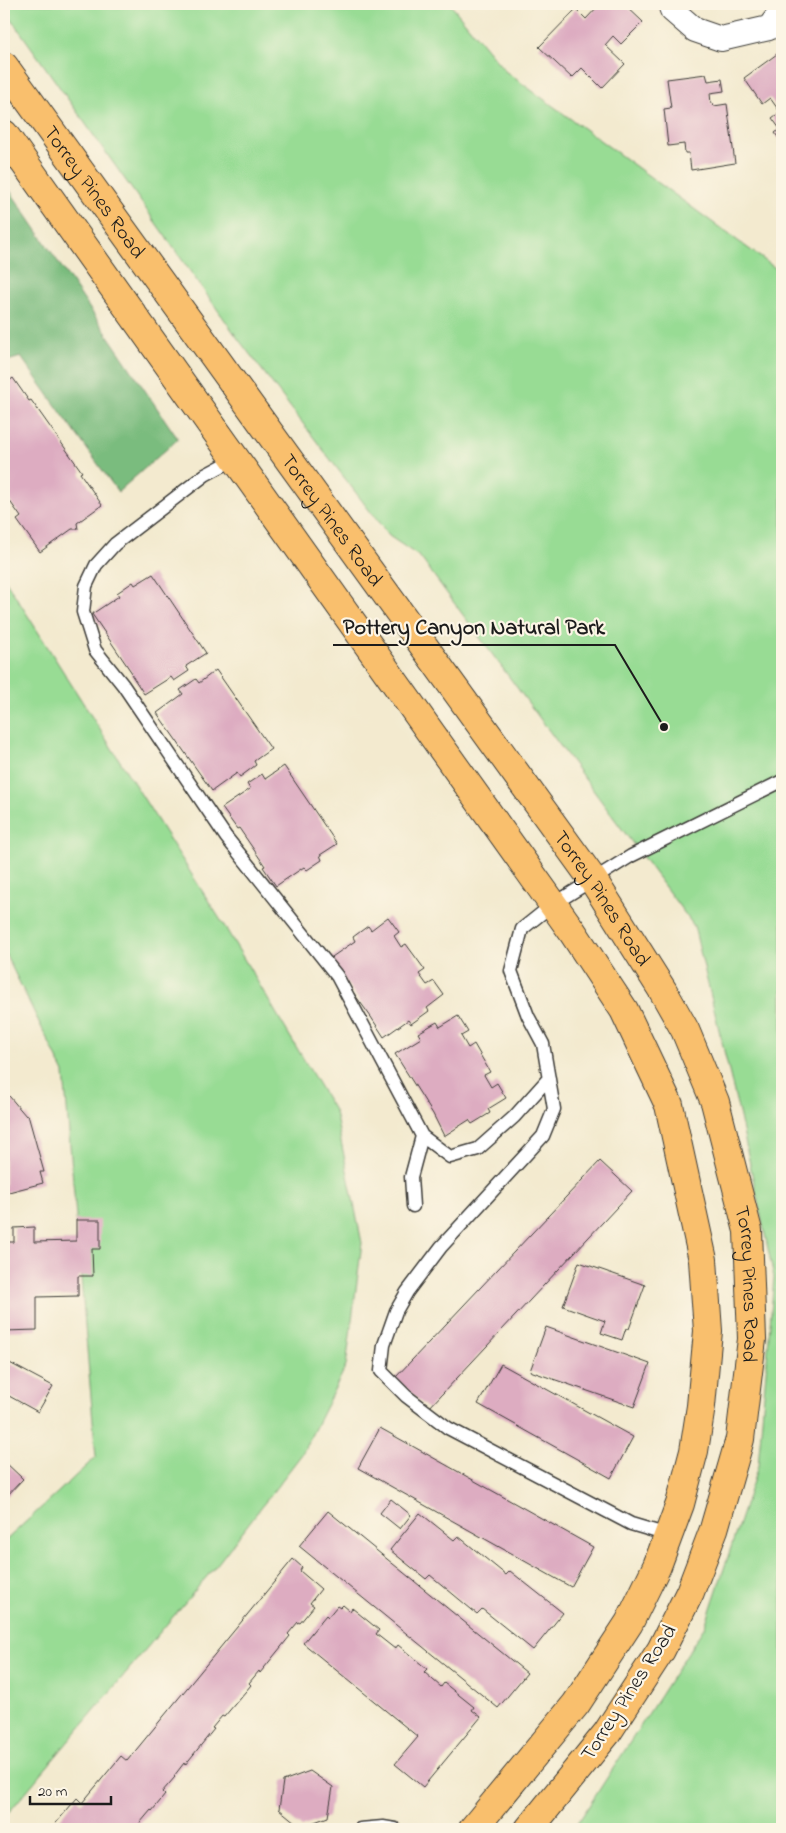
<svg xmlns="http://www.w3.org/2000/svg" width="786" height="1833" viewBox="0 0 786 1833" font-family="'Indie Flower',sans-serif">
<rect width="100%" height="100%" fill="#fcf5e5"/>
<filter id="ink" filterUnits="userSpaceOnUse"><feTurbulence type="fractalNoise" baseFrequency=".02" numOctaves="2"/><feDisplacementMap in="SourceGraphic" scale="10" xChannelSelector="R" yChannelSelector="G"/><feConvolveMatrix kernelMatrix="1 2 1 2 8 2 1 2 1" color-interpolation-filters="sRGB"/></filter>
<filter id="wash" filterUnits="userSpaceOnUse"><feTurbulence type="fractalNoise" baseFrequency=".0096" numOctaves="4" result="noise"/><feDisplacementMap in="SourceGraphic" scale="20" xChannelSelector="R" yChannelSelector="G"/><feGaussianBlur stdDeviation="1.12" result="paint"/><feColorMatrix in="noise" values="0 0 0 0 0 0 0 0 0 0 0 0 0 0 0 0 0 1.4 0 .05"/><feComposite in="paint" operator="in"/></filter>
<g filter="url(#wash)">
<rect width="100%" height="100%" fill="#f3eacf"/>
<path fill="#98dc94" stroke="#5a7c58" d="M 4,4 L 450,4 L 505,71 L 782,273 L 782,1824 L 778,1829 L 574,1829 L 705,1626 L 758,1466 L 774,1277 L 740,1117 L 694,926 L 420,557 L 389,536 L 239,340 L 4,9 Z
M 4,578 L 225,927 L 335,1112 L 362,1243 L 346,1366 L 302,1454 L 219,1562 L 4,1818 L 4,1542 L 96,1457 L 64,1073 L 4,951 Z"/>
<path fill="#7abc7e" stroke="#4b6c4d" d="M 4,182 L 178,439 L 118,492 L 21,357 L 4,362 Z"/>
<g id="blocks">
<path fill="#ddacc1" d="M 600,4 L 624,4 L 643,22 L 621,44 L 613,36 L 605,45 L 625,64 L 602,88 L 582,68 L 572,78 L 539,47 L 576,9 L 586,19 Z
M 777,54 L 781,59 L 782,58 L 782,143 L 775,133 L 780,129 L 772,118 L 780,112 L 770,98 L 762,104 L 744,78 Z
M 706,74 L 708,81 L 722,79 L 724,91 L 710,93 L 711,104 L 713,103 L 714,106 L 727,104 L 735,163 L 691,170 L 689,153 L 685,153 L 684,144 L 668,146 L 664,109 L 671,108 L 667,79 Z
M 13,378 L 29,401 L 31,400 L 82,472 L 80,473 L 102,505 L 77,523 L 78,529 L 72,529 L 40,552 L 17,520 L 21,517 L 4,493 L 4,385 Z
M 153,574 L 206,653 L 186,666 L 189,671 L 174,681 L 171,677 L 144,694 L 131,674 L 132,673 L 92,614 L 119,596 L 117,593 L 133,582 L 135,585 Z
M 216,670 L 271,749 L 254,761 L 256,765 L 240,777 L 237,773 L 212,791 L 157,713 L 183,694 L 180,690 L 196,679 L 199,683 Z
M 284,766 L 337,844 L 320,855 L 322,860 L 307,870 L 304,867 L 276,886 L 263,867 L 265,866 L 239,828 L 237,829 L 222,808 L 250,789 L 247,784 L 262,774 L 265,779 Z
M 388,917 L 399,932 L 394,936 L 401,947 L 406,944 L 425,970 L 419,974 L 427,985 L 434,981 L 444,995 L 427,1008 L 429,1011 L 411,1024 L 408,1020 L 384,1037 L 371,1017 L 329,959 L 355,941 L 353,937 L 368,926 L 371,930 Z
M 458,1016 L 468,1032 L 461,1036 L 468,1048 L 474,1044 L 490,1072 L 484,1075 L 491,1087 L 497,1083 L 506,1098 L 488,1109 L 490,1113 L 472,1124 L 469,1120 L 444,1136 L 433,1114 L 395,1054 L 421,1038 L 418,1033 L 437,1022 L 440,1027 Z
M 4,1090 L 26,1116 L 28,1115 L 44,1172 L 40,1172 L 43,1183 L 5,1193 Z
M 600,1161 L 632,1191 L 428,1409 L 395,1378 Z
M 76,1220 L 100,1220 L 100,1249 L 92,1249 L 93,1276 L 78,1276 L 78,1296 L 37,1297 L 37,1330 L 4,1331 L 4,1242 L 14,1242 L 14,1228 L 34,1227 L 34,1242 L 76,1241 Z
M 579,1262 L 645,1285 L 629,1329 L 626,1328 L 622,1340 L 601,1333 L 605,1321 L 563,1306 Z
M 546,1327 L 650,1364 L 634,1407 L 530,1371 Z
M 4,1360 L 53,1386 L 38,1412 L 9,1396 L 4,1405 Z
M 501,1364 L 633,1437 L 611,1478 L 478,1404 Z
M 380,1428 L 593,1547 L 571,1587 L 358,1468 Z
M 4,1461 L 23,1479 L 4,1499 Z
M 391,1499 L 411,1515 L 400,1529 L 380,1513 Z
M 328,1511 L 527,1673 L 498,1708 L 299,1546 Z
M 420,1513 L 454,1540 L 458,1536 L 506,1575 L 510,1571 L 563,1613 L 533,1650 L 482,1609 L 477,1614 L 430,1575 L 426,1579 L 390,1550 Z
M 293,1559 L 302,1567 L 300,1571 L 321,1589 L 310,1603 L 314,1606 L 300,1623 L 298,1622 L 288,1634 L 290,1636 L 260,1673 L 259,1671 L 249,1683 L 251,1685 L 224,1717 L 222,1716 L 212,1728 L 214,1729 L 185,1765 L 184,1763 L 174,1776 L 175,1777 L 162,1792 L 165,1795 L 152,1811 L 151,1810 L 135,1829 L 51,1829 L 77,1798 L 82,1803 L 121,1756 L 127,1761 Z
M 343,1605 L 350,1611 L 352,1608 L 379,1630 L 376,1634 L 395,1649 L 398,1645 L 427,1669 L 424,1672 L 441,1687 L 444,1683 L 474,1707 L 472,1710 L 481,1717 L 423,1787 L 395,1764 L 418,1737 L 303,1643 L 326,1615 L 328,1617 L 337,1606 L 340,1608 Z
M 310,1771 L 333,1787 L 328,1817 L 301,1827 L 279,1809 L 283,1781 Z"/>
</g>
</g>
<g filter="url(#ink)">
<use href="#blocks" fill-opacity="0" stroke="#3c3b37" stroke-width="1"/>
<g fill="none" stroke-linecap="round" stroke-linejoin="round">
<g stroke="#3c3b37" stroke-width="15">
<path id="service" d="M 235,459 L 205,475 L 115,544 L 96,565 L 86,586 L 83,612 L 95,650 L 123,685 L 226,837 L 337,976 L 422,1136 L 411,1177 L 413,1206
M 422,1136 L 450,1157 L 478,1149 L 514,1117 L 549,1078
M 668,1535 L 631,1524 L 448,1428 L 406,1396 L 381,1371 L 384,1345 L 396,1311 L 407,1292 L 441,1247 L 543,1136 L 554,1109 L 543,1044 L 528,1016 L 511,971 L 522,929 L 552,905 L 631,856 L 782,781
M 360,1829 L 383,1827 L 395,1829"/>
</g>
<g stroke="#3c3b37" stroke-width="26">
<path id="minor" d="M 670,4 L 672,10 L 695,30 L 721,39 L 769,28 L 782,11"/>
</g>
<g stroke="#3c3b37" stroke-width="30">
<g id="primary">
<path id="s1" d="M 4,66 L 593,880 L 663,991 L 685,1030 L 715,1102 L 748,1231 L 752,1339 L 740,1439 L 714,1529 L 690,1592 L 661,1650 L 607,1733 L 529,1829"/>
<path d="M 4,134 L 572,931 L 624,1010 L 669,1105 L 703,1260 L 708,1331 L 701,1406 L 694,1451 L 680,1504 L 657,1566 L 629,1623 L 576,1704 L 473,1829"/>
</g>
</g>
<use href="#service" stroke="#fff" stroke-width="12"/>
<use href="#minor" stroke="#fff" stroke-width="24"/>
<use href="#primary" stroke="#f9bf6d" stroke-width="28"/>
</g>
</g>
<g text-anchor="middle" stroke-width="4.5" stroke-linejoin="round" paint-order="stroke">
<g font-size="21" fill="#1c1c1c" stroke="#fcf5e5">
<text dy="7" stroke="none"><textPath href="#s1" startOffset="155">Torrey Pines Road</textPath></text>
<text dy="7" stroke="none"><textPath href="#s1" startOffset="560">Torrey Pines Road</textPath></text>
<text dy="7" stroke="none"><textPath href="#s1" startOffset="1025">Torrey Pines Road</textPath></text>
<text dy="7" stroke="none"><textPath href="#s1" startOffset="1445">Torrey Pines Road</textPath></text>
<text transform="translate(628 1692) rotate(-57)" y="7">Torrey Pines Road</text>
</g>
</g>
<path fill="none" stroke="#1c1c1c" stroke-width="2" d="M664 727L615 645H333"/>
<circle fill="#1c1c1c" stroke="#fcf5e5" stroke-width="2" cx="664" cy="727" r="5"/>
<g font-size="22" text-anchor="middle" font-weight="bold" fill="#1c1c1c" stroke="#fcf5e5" stroke-width="4.5" stroke-linejoin="round" paint-order="stroke">
<text x="474" y="634">Pottery Canyon Natural Park</text>
</g>
<rect width="786" height="1833" fill="none" stroke="#fcf5e5" stroke-width="20"/>
<path d="M30 1796v8h81v-8" fill="none" stroke="#1c1c1c" stroke-width="2.5"/>
<text x="38" y="1796" font-size="15" fill="#1c1c1c" stroke="#fcf5e5" stroke-width="4" paint-order="stroke">20 m</text>
</svg>
